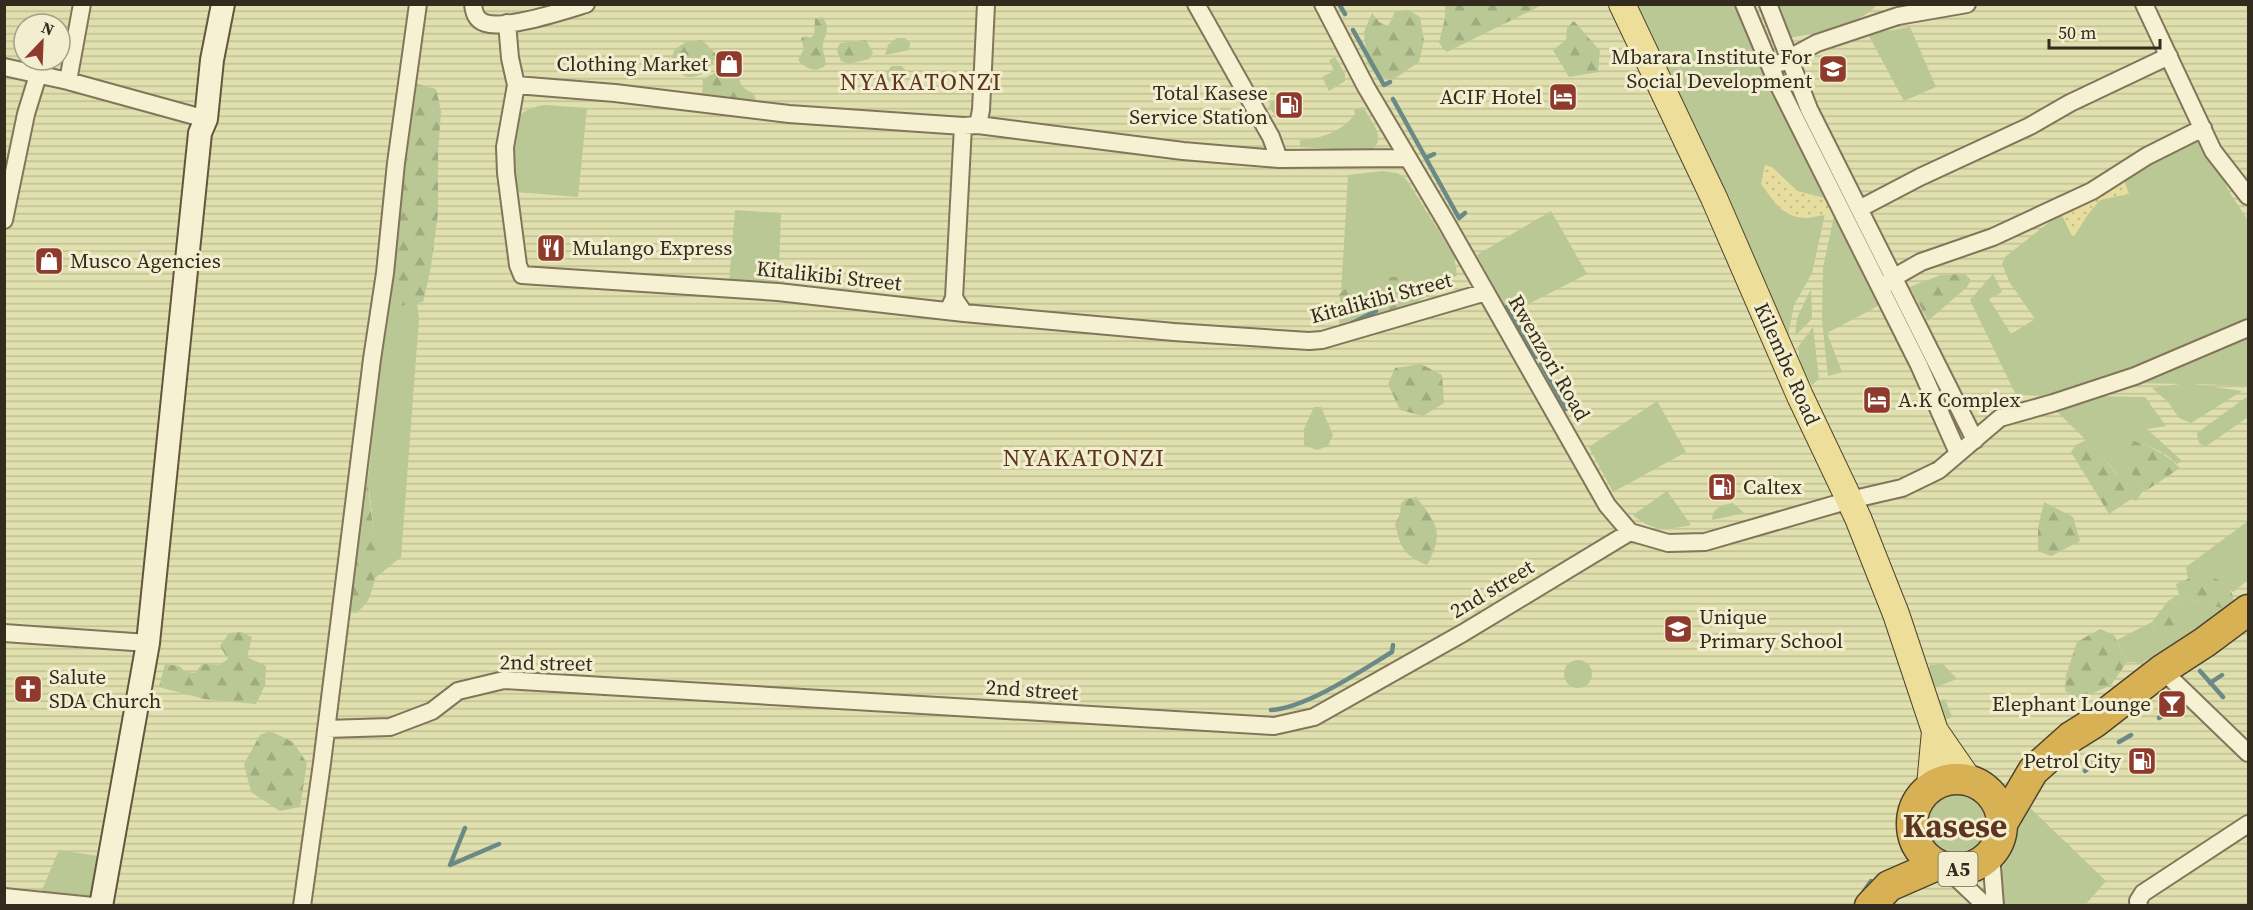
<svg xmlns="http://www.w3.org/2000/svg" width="2253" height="910" viewBox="0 0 2253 910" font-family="'Source Serif 4',serif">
<defs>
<pattern id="farmland-rules" width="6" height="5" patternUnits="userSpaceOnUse" patternTransform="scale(1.5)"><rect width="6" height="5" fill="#e0dfae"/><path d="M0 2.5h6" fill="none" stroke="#c1c095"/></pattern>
<pattern id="forest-firs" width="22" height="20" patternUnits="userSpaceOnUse" patternTransform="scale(1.5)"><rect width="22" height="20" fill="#bac895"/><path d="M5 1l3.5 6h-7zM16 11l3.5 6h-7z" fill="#a0ac80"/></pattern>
<pattern id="sand-dots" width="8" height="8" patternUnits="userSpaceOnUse" patternTransform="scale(1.5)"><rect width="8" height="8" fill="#e6dd9e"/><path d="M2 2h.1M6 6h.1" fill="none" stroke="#c6be88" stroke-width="1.8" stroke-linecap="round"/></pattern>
</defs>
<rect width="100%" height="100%" fill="#ebe4c0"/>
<path fill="url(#farmland-rules)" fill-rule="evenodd" d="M 5,5 L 2248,5 L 2248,905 L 5,905 ZM 24,24 L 60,24 L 60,60 L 24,60 Z"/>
<path fill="#bac895" d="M 1877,4 C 1863,25 1805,36 1780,39 L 1766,22 L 1757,5 Z
M 1635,5 L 1738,5 L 1791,130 L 1824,198 L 1797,191 L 1772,167 L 1806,218 L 1825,214 L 1812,273 L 1794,305 L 1787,341 L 1694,125 Z
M 1910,27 L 1936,87 L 1904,101 L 1868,34 Z
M 897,38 L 905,38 L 910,43 L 909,50 L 885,55 L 888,45 Z
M 1335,57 L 1345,74 L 1345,81 L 1329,91 L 1322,77 L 1334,71 L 1329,60 Z
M 891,66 L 902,66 L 906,71 L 903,81 L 893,83 L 887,80 L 887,73 Z
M 1296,91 L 1304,104 L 1278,118 L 1269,108 L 1270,103 Z
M 545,105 L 587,108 L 578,197 L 516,192 L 512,124 C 522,111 530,107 545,105 Z
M 1363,107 C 1371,121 1391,144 1366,151 L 1300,147 L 1300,140 C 1320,139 1342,132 1355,114 L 1354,110 Z
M 2195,137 L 2219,171 L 2231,195 L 2248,220 L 2248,386 L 2194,384 L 2242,391 L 2191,423 L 2179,418 L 2168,402 L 2152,388 L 2180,384 L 2090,382 L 2050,396 L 2016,395 L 1970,300 L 1993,274 L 2002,292 L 1989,299 L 2011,334 L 2035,319 L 2010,283 L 2002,264 L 2005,257 L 2061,213 L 2073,237 L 2088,214 L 2122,174 Z
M 1383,171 L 1397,173 L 1406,179 L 1454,255 L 1457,275 L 1430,295 L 1369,320 L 1339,328 L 1348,175 Z
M 735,210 L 781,213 L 778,295 L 728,294 Z
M 1551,211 L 1587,274 L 1509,314 L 1477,255 Z
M 1834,216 L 1878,306 L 1827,333 L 1842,372 L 1828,376 L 1822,320 L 1823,268 Z
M 1811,289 L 1812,319 L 1795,336 L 1797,318 Z
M 387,298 L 401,306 L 417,303 L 419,319 L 401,557 L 375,578 L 374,531 L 368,479 Z
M 1813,327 L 1819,379 L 1812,385 L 1801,369 L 1798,347 Z
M 2090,396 L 2145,397 L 2166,426 L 2147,429 L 2182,461 L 2177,464 C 2163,450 2147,445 2128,440 L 2138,486 L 2147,490 L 2143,491 L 2136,501 L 2131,499 C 2119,466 2079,435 2055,409 Z
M 2248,396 L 2248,417 L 2205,447 L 2199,443 L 2197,433 Z
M 1657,401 L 1686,452 L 1613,492 L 1589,447 Z
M 1314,407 L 1321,407 L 1333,435 L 1328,446 L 1317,450 L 1304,445 L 1304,429 Z
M 1667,491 L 1691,525 C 1666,530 1653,532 1633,515 Z
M 1733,503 L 1744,513 L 1712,520 C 1713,507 1722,505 1733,503 Z
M 2248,521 L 2248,580 L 2233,592 L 2224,583 L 2202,573 L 2188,579 L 2186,567 Z
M 2179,595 L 2208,605 L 2226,609 L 2142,663 L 2127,662 L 2117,640 L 2152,622 L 2155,637 L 2180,607 L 2169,600 Z
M1564 674a14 14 0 1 1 28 0a14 14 0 1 1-28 0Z
M 1943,664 L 1957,679 L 1934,688 L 1939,701 L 1945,699 L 1952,717 L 1942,721 L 1926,672 L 1930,665 Z
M1924 826a31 31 0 1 1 62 0a31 31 0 1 1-62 0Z
M 2024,802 L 2106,881 L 2085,905 L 2002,905 L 1999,897 L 2001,872 L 2014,839 L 2017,819 Z
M 59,850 L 98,856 L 91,900 L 39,897 Z"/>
<path fill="url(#forest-firs)" d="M 1445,5 L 1445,4 L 1542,5 L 1447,52 L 1439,43 L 1445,18 Z
M 1408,10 L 1420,17 L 1424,41 L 1419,62 L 1394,79 L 1377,77 L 1367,63 L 1364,32 L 1372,13 L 1379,22 L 1388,26 L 1395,12 Z
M 822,17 C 832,29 824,35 823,45 C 822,51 826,59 826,65 C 815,74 807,69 798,60 L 804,49 L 801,38 L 806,36 L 810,38 L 814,35 L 815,19 Z
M 1574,21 L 1600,51 L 1598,72 L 1569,77 L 1553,50 L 1566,40 L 1567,27 Z
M 702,40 L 717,55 C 712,67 697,83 683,75 C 678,73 674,69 670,66 L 674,50 L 686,42 Z
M 866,40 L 873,53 L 869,59 L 848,64 L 841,61 L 837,50 L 840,43 Z
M 715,73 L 739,78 C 741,87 745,90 753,93 L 757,102 L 702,99 L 703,79 Z
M 417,84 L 436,89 L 441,111 L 438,154 L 438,213 L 431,267 L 423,302 L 401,306 L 387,298 Z
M 1965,274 L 1971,280 L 1967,287 L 1928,321 L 1910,287 L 1941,275 Z
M 1405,276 L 1420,285 L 1425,297 L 1414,304 L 1401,306 L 1388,316 L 1358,317 L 1344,314 L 1339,295 C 1355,277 1383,278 1405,276 Z
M 1421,364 L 1442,375 L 1444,403 L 1423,416 L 1400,410 L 1388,384 L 1395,368 Z
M 2088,439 L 2126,486 L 2131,499 L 2109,514 L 2071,452 L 2076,445 Z
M 2128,439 C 2149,446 2164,452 2180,468 L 2147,490 L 2138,486 L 2126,460 Z
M 369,467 C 364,508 388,560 368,600 C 366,605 360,609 356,613 L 349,612 Z
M 1416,497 C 1438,524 1444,533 1427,565 C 1404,555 1401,549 1395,524 L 1400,514 L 1401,503 L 1406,499 Z
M 2044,502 L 2073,517 L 2080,541 L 2051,556 L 2038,551 L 2038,528 Z
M 2202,573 C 2218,580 2232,582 2234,602 L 2226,609 L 2208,605 L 2179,595 L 2176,584 Z
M 2169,600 L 2180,607 L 2190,625 L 2184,632 L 2168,642 L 2155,637 L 2152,622 Z
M 2100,629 L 2114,635 L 2127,662 L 2111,685 L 2080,699 L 2065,691 L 2066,675 L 2077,642 Z
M 241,632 L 252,637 L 247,657 L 266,666 L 265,685 L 256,704 L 204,699 L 159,687 L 165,664 L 179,666 L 186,672 L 195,673 L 202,664 L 219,665 L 228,659 L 220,646 L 229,633 Z
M 270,731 L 293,742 L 307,763 L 300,807 L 280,811 L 251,792 L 244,764 L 260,735 Z"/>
<path fill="url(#sand-dots)" d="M 1765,165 L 1772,167 L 1797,191 L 1824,198 L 1834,216 C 1823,213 1815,218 1805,218 C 1781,217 1774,201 1761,184 Z
M 2122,174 L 2129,194 L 2100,200 L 2088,214 L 2073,238 L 2061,213 Z"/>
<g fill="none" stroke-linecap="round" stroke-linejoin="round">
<path stroke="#6b8a87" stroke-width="4.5" d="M 1339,4 L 1345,14
M 1353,30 L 1384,85 L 1390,82
M 1393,99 L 1459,218 L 1465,213
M 1426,158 L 1434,154
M 1507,307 L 1536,357
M 1352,323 L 1376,311
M 1541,364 L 1566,409
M 2200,671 L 2223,697
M 2210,683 L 2222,675
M 1271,710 C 1306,708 1361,671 1392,652 L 1393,645
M 2159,718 L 2182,703
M 2119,742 L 2131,735
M 2085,771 L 2097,762
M 465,828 L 450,865 L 499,844
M 1864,891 L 1871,881"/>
<g stroke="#827559" stroke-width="20">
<path id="street" d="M 473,4 C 474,13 476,20 485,23 C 506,30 563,11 586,4
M 1196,4 L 1271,137 L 1279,159
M 1323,4 L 1366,87 L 1446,222 L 1607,505 L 1630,532 L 1668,543 L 1705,542 L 1850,500 L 1902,488 L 1939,470 L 2000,418 L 2053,403 L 2135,376 L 2248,328
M 1744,4 L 1776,80 L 1919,365 L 1958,453
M 1768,4 L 1809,109 L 1975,440
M 2144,4 L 2213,151 L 2248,196
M 507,23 L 510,58 L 516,85 L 505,147 L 506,173 L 518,265 L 522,275 L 778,292 L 964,313
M 1780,63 L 1817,43 L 1898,16 L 1967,4
M 4,67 L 68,81 L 206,119
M 68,81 L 82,4
M 516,85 L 615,93 L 789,114 L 963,126 L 978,125 L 1183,151 L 1279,159 L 1408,158
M 978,125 L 981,110 L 986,4
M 1859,209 L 1920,177 L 2030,126 L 2070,103 L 2169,56
M 4,220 L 26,114 L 38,75
M 1886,284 L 1893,278 L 1921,262 L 1993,237 L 2092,191 L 2147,156 L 2203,128
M 954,298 L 964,313 L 1174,332 L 1309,341 L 1322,340 L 1486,292
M 949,309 L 954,298 L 963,126
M 4,633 L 148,643
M 2162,670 L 2248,753
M 326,729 L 390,727 L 432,711 L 458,691 L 504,680 L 1274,726 L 1314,717 L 1463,633 L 1630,532
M 1991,854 L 1995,906
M 1946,868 L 1986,906
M 4,897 L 93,906
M 302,906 L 322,763 L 372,359 L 385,273 L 396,163 L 418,4
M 2139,906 L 2138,901 L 2143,893 L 2248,824"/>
</g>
<g stroke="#64563c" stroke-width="26">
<path id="secondary" d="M 101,906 L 148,643 L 200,133 L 206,119 L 212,60 L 223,4"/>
</g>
<g stroke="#50432d" stroke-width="28">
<path id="primary" d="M 1622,4 L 1714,198 L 1800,396 L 1858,518 L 1896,614 L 1935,731 L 1969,780
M 1930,786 L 1935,731"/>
</g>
<g stroke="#50432d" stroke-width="33">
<path id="highway" d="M1912 824a45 45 0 1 1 90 0a45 45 0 1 1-90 0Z
M 2003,822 L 2033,771 L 2071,737 L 2095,722 L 2162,670 L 2205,642 L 2248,610
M 1870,906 L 1889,886 L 1937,865"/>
</g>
<use href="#street" stroke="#f6f1d2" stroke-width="16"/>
<use href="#secondary" stroke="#f6f1d2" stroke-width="22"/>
<use href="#primary" stroke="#eddf99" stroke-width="26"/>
<use href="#highway" stroke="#d7b154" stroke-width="30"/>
</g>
<defs>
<g id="shop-square" transform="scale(1.5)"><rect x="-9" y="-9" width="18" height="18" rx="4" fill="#8e3b2d" stroke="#f3eecf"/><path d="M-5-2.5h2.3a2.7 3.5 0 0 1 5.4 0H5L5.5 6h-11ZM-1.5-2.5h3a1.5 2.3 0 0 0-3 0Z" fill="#fff"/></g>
<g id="school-square" transform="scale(1.5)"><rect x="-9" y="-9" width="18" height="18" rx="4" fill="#8e3b2d" stroke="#f3eecf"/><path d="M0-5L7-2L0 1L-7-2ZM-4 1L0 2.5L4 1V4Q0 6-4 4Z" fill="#fff"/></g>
<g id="hotel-square" transform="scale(1.5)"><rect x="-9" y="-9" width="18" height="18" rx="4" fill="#8e3b2d" stroke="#f3eecf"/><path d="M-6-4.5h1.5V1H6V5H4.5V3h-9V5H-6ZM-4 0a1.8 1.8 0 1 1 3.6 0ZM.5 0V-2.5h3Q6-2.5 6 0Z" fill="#fff"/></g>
<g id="fuel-square" transform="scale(1.5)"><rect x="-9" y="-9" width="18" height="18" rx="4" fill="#8e3b2d" stroke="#f3eecf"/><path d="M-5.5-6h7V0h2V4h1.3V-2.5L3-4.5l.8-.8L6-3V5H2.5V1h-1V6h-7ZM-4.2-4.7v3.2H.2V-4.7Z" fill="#fff"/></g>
<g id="restaurant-square" transform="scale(1.5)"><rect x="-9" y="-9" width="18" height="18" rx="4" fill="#8e3b2d" stroke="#f3eecf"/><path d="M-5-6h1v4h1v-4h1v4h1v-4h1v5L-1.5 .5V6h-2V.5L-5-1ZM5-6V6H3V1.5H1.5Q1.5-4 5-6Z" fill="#fff"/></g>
<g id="church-square" transform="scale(1.5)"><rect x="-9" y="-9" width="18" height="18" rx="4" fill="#8e3b2d" stroke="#f3eecf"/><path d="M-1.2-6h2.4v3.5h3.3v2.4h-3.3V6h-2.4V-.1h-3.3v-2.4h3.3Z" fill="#fff"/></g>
<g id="bar-square" transform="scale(1.5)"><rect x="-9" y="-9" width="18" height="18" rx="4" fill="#8e3b2d" stroke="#f3eecf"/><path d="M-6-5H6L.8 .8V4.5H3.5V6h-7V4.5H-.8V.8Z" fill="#fff"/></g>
</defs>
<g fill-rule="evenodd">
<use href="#shop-square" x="729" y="64"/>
<use href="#school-square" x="1833" y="69"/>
<use href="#hotel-square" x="1563" y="97"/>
<use href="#fuel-square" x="1289" y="105"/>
<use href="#restaurant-square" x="551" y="248"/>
<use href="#shop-square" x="49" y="261"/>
<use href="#hotel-square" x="1877" y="400"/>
<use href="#fuel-square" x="1722" y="487"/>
<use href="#school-square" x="1678" y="629"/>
<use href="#church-square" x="28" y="689"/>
<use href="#bar-square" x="2172" y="704"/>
<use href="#fuel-square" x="2142" y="761"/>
</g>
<g text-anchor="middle" stroke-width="6" stroke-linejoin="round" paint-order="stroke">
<rect fill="#f3eecf" stroke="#6d6652" stroke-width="1.5" x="1938.5" y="852" width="39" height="34" rx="4.5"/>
<g font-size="20" font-weight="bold" fill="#332b1d">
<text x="1958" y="876">A5</text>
</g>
<g font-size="21" fill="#332b1d" stroke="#f3eecf" text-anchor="end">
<text x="1812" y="64">Mbarara Institute For<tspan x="1812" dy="24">Social Development</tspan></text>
<text x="708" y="71">Clothing Market</text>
<text x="1268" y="100">Total Kasese<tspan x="1268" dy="24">Service Station</tspan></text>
<text x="1542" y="104">ACIF Hotel</text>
<text x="572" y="255" text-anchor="start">Mulango Express</text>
<text x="70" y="268" text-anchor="start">Musco Agencies</text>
<text x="1898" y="407" text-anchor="start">A.K Complex</text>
<text x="1743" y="494" text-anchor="start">Caltex</text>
<text x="1699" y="624" text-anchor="start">Unique<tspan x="1699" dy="24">Primary School</tspan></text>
<text x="49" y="684" text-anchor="start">Salute<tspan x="49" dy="24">SDA Church</tspan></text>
<text x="2151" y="711">Elephant Lounge</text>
<text x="2121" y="768">Petrol City</text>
</g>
<g font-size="21" fill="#332b1d" stroke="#f3eecf">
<text transform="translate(829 276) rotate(6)" y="7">Kitalikibi Street</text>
<text transform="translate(1381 298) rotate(-15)" y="7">Kitalikibi Street</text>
<text transform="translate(1549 358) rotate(60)" y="7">Rwenzori Road</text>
<text transform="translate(1787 364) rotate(66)" y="7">Kilembe Road</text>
<text transform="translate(1492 589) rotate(-31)" y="7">2nd street</text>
<text transform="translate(546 663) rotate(1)" y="7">2nd street</text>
<text transform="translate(1032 690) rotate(4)" y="7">2nd street</text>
</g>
<g font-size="24" letter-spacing="1.5" fill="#5d351f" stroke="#f3eecf">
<text x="921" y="90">NYAKATONZI</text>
<text x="1084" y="466">NYAKATONZI</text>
</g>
<g font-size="33" font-weight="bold" fill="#5d351f" stroke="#f3eecf">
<text x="1955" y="837">Kasese</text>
</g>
</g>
<rect width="2253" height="910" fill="none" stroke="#332b1d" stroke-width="12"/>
<g transform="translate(42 42) rotate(23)"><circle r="28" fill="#f3eecf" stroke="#a6a088" stroke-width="1.5"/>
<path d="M0-4.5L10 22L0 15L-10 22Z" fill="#8e3b2d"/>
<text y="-9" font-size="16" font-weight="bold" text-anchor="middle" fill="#332b1d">N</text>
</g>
<path d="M2049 39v9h111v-9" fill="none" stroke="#332b1d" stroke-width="3"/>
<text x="2058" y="39" font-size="18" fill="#332b1d" stroke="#f3eecf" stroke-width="4.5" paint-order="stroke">50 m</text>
</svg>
